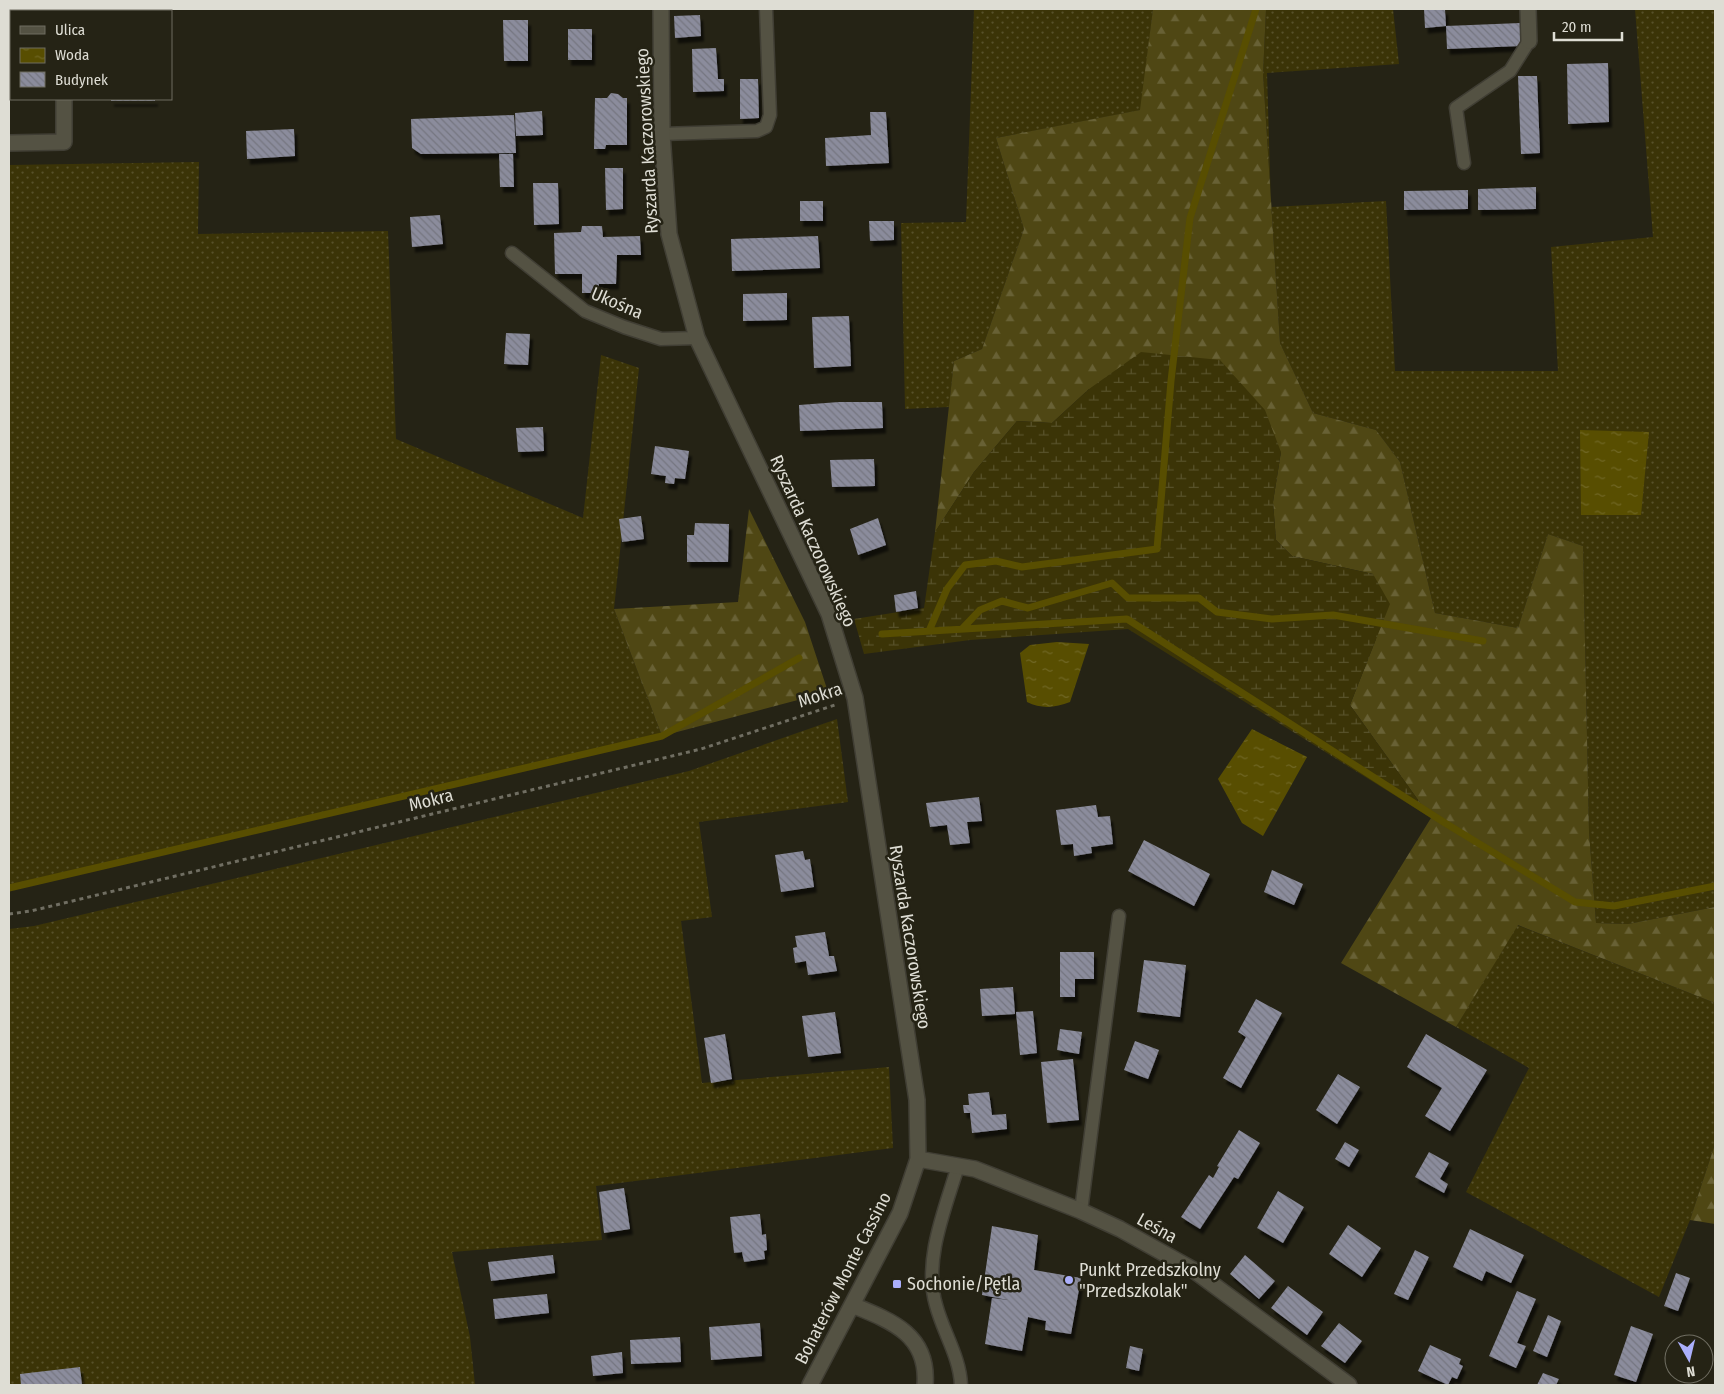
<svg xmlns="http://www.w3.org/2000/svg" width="1724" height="1394" viewBox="0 0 1724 1394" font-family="'Fira Sans Condensed',sans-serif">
<defs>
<pattern id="grass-dots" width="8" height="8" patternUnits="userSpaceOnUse" patternTransform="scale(1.25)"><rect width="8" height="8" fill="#3b3407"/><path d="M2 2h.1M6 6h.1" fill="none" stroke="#57512a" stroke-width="1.8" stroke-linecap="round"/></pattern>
<pattern id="forest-firs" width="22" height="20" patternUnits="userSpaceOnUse" patternTransform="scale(1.25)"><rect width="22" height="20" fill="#4f4714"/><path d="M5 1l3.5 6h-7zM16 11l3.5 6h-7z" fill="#686135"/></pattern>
<pattern id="wetland-marsh" width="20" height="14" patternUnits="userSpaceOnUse" patternTransform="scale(1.25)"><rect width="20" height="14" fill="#3b3407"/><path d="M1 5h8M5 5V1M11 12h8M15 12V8" fill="none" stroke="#57512a"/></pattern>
<pattern id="water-ripples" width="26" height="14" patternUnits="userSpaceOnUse" patternTransform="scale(1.25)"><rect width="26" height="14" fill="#584e01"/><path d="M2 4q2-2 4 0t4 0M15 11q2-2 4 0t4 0" fill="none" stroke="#706725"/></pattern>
<pattern id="building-back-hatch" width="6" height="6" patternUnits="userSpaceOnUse" patternTransform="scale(1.25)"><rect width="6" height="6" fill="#8b8c9c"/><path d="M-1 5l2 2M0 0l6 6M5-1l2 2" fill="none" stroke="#757680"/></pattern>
<filter id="shadow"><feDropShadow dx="3" dy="5.5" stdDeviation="1" flood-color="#0009"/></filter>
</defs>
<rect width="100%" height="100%" fill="#252315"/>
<path fill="url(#grass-dots)" d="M 974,9 L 1153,9 L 1141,110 L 996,138 L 1024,229 L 982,349 L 954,361 L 949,407 L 905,409 L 901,223 L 966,222 Z
M 1266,9 L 1393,9 L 1399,64 L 1267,73 L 1271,207 L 1386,201 L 1395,371 L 1558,371 L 1551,247 L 1653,237 L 1635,9 L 1715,9 L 1715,907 L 1628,924 L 1596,923 L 1589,832 L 1583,546 L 1548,534 L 1518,628 L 1435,613 L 1400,462 L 1376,430 L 1313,413 L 1280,343 L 1263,74 Z
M 199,162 L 198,234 L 388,231 L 396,439 L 583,518 L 601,355 L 639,368 L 614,609 L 662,736 L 9,888 L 9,165 Z
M 837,719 L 848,802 L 699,822 L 712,917 L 681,921 L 702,1083 L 889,1067 L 893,1148 L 596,1186 L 602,1240 L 452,1252 L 470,1337 L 475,1385 L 9,1385 L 9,929 L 34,926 L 689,771 Z
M 1517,925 L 1715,1003 L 1715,1144 L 1690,1220 L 1659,1297 L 1466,1192 L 1529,1068 L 1456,1027 Z"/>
<path fill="url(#forest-firs)" d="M 1153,9 L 1266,9 L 1263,74 L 1280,343 L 1313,413 L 1376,430 L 1400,462 L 1435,613 L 1518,628 L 1548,534 L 1583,546 L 1589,832 L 1596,923 L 1628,924 L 1715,907 L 1715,1003 L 1518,925 L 1456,1027 L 1341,963 L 1431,818 L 1350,705 L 1376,639 L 1373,574 L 1292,556 L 1276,540 L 1273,502 L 1281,452 L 1089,389 L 1052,423 L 1017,421 L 974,472 L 935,532 L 954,361 L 982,349 L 1024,229 L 996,138 L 1140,110 Z
M 749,509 L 805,622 L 828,692 L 662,736 L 614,609 L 738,602 Z
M 1715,1144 L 1715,1224 L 1690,1220 Z"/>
<path fill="url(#wetland-marsh)" d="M 1141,352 L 1220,360 L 1265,410 L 1281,452 L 1273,502 L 1276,540 L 1292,556 L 1373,574 L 1390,604 L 1350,705 L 1431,818 L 1128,629 L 970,640 L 864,654 L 854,619 L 924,608 L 935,532 L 974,472 L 1017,421 L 1052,423 L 1089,389 Z"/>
<path fill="url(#water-ripples)" d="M 1580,430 L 1649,432 L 1641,515 L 1581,515 Z
M 1057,642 L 1089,644 L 1070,702 C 1055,708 1041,709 1027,702 L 1020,653 L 1030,645 Z
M 1252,729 L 1307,757 L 1263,836 L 1242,823 L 1218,779 Z"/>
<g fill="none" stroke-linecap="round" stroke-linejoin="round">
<path stroke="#584e01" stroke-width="7" d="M 962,629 L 980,610 L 1002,601 L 1028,608 L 1112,583 L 1128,598 L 1199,598 L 1217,612 L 1272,619 L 1333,615 L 1483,641
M 929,631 L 947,589 L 965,565 L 996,561 L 1022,567 L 1157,549 L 1171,381 L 1190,218 L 1256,9
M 882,634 L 1127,619 L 1445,823 L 1575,902 L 1614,906 L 1715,886
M 9,888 L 662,736 L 799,658"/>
</g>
<path fill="url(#building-back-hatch)" filter="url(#shadow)" d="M 1424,9 L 1445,9 L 1446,26 L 1520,23 L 1520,46 L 1447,49 L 1446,26 L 1425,28 Z
M 700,15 L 701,36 L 675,38 L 674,16 Z
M 503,20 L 528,20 L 528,61 L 504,61 Z
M 568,29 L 592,29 L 592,60 L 568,60 Z
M 716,48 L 718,79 L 724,79 L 724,91 L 693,92 L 692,49 Z
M 1608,63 L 1609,122 L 1568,124 L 1567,64 Z
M 1518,76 L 1537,76 L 1540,153 L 1521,154 Z
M 740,79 L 758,79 L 759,118 L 740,119 Z
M 611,93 L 618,94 L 623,98 L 627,98 L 627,145 L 606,145 L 605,149 L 594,149 L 595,98 L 607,98 Z
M 111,99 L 155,99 L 155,101 L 111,101 Z
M 542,111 L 543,135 L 516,136 L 515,113 Z
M 870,112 L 886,112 L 889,163 L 826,166 L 825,138 L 871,135 Z
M 514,115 L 516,153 L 421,154 L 412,148 L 411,119 Z
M 294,129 L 295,156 L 247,159 L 246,131 Z
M 499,154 L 513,154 L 514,187 L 500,187 Z
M 605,168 L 623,168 L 623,209 L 606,210 Z
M 533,183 L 558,183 L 559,224 L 534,225 Z
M 1536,187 L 1536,209 L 1478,210 L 1478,189 Z
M 1468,190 L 1468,209 L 1404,210 L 1404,191 Z
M 800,201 L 823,201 L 823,221 L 800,221 Z
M 440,215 L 443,244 L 412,247 L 410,217 Z
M 869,221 L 894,221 L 894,240 L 870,241 Z
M 582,226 L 602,226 L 603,237 L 640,236 L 641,255 L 617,255 L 616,284 L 599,284 L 599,293 L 582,293 L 582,274 L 555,274 L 554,233 L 581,232 Z
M 818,236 L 820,268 L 732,271 L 731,239 Z
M 787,293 L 787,320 L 743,321 L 743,294 Z
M 849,316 L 851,366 L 814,368 L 812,317 Z
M 506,333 L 530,334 L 528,365 L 504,364 Z
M 839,402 L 882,402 L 883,428 L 800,431 L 799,405 Z
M 543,427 L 544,451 L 518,452 L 516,428 Z
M 655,446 L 689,451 L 685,479 L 675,478 L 674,484 L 665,483 L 666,476 L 651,474 Z
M 874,459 L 875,486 L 832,487 L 830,460 Z
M 641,516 L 644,539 L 622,542 L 619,519 Z
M 878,518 L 886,545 L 858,555 L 850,529 Z
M 695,523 L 729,524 L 728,562 L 687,562 L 687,535 L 694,535 Z
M 916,591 L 918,608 L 896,612 L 894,595 Z
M 979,797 L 982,821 L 967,822 L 970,843 L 950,845 L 947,825 L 930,827 L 926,803 Z
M 1096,805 L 1098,817 L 1110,816 L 1113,844 L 1091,847 L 1092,853 L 1074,856 L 1073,844 L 1061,845 L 1056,810 Z
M 1144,840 L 1210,874 L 1194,906 L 1128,871 Z
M 803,851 L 805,860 L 810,859 L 814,887 L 781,892 L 775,855 Z
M 1272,870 L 1303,884 L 1294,905 L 1264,892 Z
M 825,932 L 829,956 L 834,956 L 837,971 L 808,975 L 806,961 L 795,963 L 793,948 L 797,947 L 795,936 Z
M 1060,952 L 1094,952 L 1094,979 L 1075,979 L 1075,997 L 1060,997 Z
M 1144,960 L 1186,965 L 1180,1017 L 1137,1012 Z
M 1013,987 L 1015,1014 L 982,1016 L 980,989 Z
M 1256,999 L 1282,1013 L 1241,1088 L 1223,1078 L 1246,1037 L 1238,1032 Z
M 1033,1011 L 1037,1053 L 1020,1055 L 1016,1012 Z
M 835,1012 L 841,1053 L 808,1057 L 802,1016 Z
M 1060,1029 L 1082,1032 L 1079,1054 L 1057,1050 Z
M 725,1034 L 732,1079 L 711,1083 L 704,1038 Z
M 1426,1034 L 1487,1070 L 1450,1131 L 1425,1116 L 1442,1088 L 1407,1067 Z
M 1135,1041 L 1159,1050 L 1148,1079 L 1124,1070 Z
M 1073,1059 L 1079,1120 L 1047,1123 L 1041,1062 Z
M 1338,1074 L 1360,1087 L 1337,1124 L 1316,1110 Z
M 989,1092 L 992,1115 L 1006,1114 L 1007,1129 L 972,1133 L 970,1113 L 964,1113 L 963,1105 L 969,1105 L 968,1094 Z
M 1239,1130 L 1260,1143 L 1238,1179 L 1234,1177 L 1200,1229 L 1181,1217 L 1209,1175 L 1213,1178 L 1219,1167 L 1217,1166 Z
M 1345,1142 L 1359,1150 L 1349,1167 L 1335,1159 Z
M 1429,1152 L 1449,1163 L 1440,1179 L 1448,1184 L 1444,1193 L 1415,1177 Z
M 624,1188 L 630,1229 L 604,1233 L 599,1192 Z
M 1278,1191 L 1304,1207 L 1283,1243 L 1257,1228 Z
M 760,1214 L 762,1235 L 766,1234 L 767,1250 L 764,1251 L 765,1259 L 744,1262 L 742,1252 L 734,1253 L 730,1217 Z
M 1348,1225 L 1381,1248 L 1362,1277 L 1329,1254 Z
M 992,1226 L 1038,1235 L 1034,1270 L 1081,1278 L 1071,1334 L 1045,1330 L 1046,1321 L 1028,1317 L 1022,1351 L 985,1344 L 992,1298 L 1008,1300 L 982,1295 Z
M 1470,1229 L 1524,1255 L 1511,1283 L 1486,1271 L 1482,1281 L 1453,1267 Z
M 1415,1250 L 1429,1257 L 1408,1300 L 1394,1294 Z
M 553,1255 L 555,1273 L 491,1281 L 488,1262 Z
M 1245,1255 L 1275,1281 L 1259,1299 L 1230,1274 Z
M 1676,1273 L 1690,1278 L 1678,1311 L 1664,1306 Z
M 1288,1286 L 1323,1312 L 1307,1335 L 1271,1308 Z
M 1517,1291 L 1536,1299 L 1517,1343 L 1526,1346 L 1516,1368 L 1489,1356 Z
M 547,1294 L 549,1313 L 495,1319 L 493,1299 Z
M 1548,1315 L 1561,1321 L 1547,1357 L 1533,1351 Z
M 760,1323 L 762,1356 L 711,1360 L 709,1327 Z
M 1339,1323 L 1362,1341 L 1345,1363 L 1321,1346 Z
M 1631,1326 L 1653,1334 L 1636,1382 L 1614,1375 Z
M 680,1337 L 681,1362 L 631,1364 L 630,1340 Z
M 1430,1345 L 1461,1359 L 1459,1364 L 1463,1366 L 1457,1379 L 1452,1377 L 1448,1385 L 1418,1371 Z
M 1130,1346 L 1143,1349 L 1139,1371 L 1126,1368 Z
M 622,1352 L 623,1373 L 593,1376 L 591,1356 Z
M 80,1367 L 82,1385 L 21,1385 L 20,1374 Z
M 1543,1373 L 1559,1379 L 1556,1385 L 1537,1385 Z"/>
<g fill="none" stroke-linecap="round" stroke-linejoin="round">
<g stroke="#403e34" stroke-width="15">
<path id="lane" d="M 662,134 L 757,131 L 766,127 L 770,115 L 766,9
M 1464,163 L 1456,108 L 1510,71 L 1529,41
M 512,253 L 585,311 L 624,327 L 661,339 L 697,338
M 958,1166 C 945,1209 923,1261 936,1305 C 943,1332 960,1357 961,1385
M 1081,1211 L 1119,916"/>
</g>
<g stroke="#403e34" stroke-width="18">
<path id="street" d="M 64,9 L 64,11
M 661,9 L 662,134 L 669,234 L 697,338 L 829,614 L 855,698 L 917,1100 L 918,1159 L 900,1213 L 810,1385
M 1528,9 L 1529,41
M 9,143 L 64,142 L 64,99
M 918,1159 L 975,1169 L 1081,1211 L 1120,1229 L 1192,1269 L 1349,1385
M 852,1305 C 892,1321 929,1335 925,1385"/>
</g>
<path stroke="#706e62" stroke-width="3" stroke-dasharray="4 4" stroke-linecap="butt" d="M 9,914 L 31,911 L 701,749 L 838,704"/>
<use href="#lane" stroke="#545243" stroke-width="12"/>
<use href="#street" stroke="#545243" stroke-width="15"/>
</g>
<g fill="#abaffb" stroke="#252315" stroke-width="2">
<circle cx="1069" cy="1280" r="5"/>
<rect x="892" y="1279" width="10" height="10" rx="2.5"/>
</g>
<g text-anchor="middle" stroke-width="5" stroke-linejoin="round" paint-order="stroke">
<g font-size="18" fill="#deddd4" stroke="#252315">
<text transform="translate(647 141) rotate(-93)" y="6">Ryszarda Kaczorowskiego</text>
<text transform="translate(617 303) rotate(23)" y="6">Ukośna</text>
<text transform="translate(813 541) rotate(66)" y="6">Ryszarda Kaczorowskiego</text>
<text transform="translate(820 695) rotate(-18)" y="6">Mokra</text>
<text transform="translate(431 800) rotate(-14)" y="6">Mokra</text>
<text transform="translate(910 937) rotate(81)" y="6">Ryszarda Kaczorowskiego</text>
<text transform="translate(1157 1228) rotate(29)" y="6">Leśna</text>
<text transform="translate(843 1278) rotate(-63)" y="6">Bohaterów Monte Cassino</text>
</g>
<g font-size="18" fill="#deddd4" stroke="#252315" text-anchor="start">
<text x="1079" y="1276">Punkt Przedszkolny<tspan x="1079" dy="21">"Przedszkolak"</tspan></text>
<text x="907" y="1290">Sochonie/Pętla</text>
</g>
</g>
<rect width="1724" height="1394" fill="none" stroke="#deddd4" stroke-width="20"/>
<rect x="10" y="10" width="162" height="90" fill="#252315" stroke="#6f6d61"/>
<rect x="20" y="26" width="25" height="8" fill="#545243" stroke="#6f6d61"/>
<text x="55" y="35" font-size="15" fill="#deddd4">Ulica</text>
<rect x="20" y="48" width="25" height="15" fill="url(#water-ripples)" stroke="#6f6d61"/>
<text x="55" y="60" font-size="15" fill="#deddd4">Woda</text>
<rect x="20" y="72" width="25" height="15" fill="url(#building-back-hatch)" stroke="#6f6d61"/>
<text x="55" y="85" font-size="15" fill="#deddd4">Budynek</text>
<g transform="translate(1689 1359) rotate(172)"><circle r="24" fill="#252315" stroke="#6f6d61"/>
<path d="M0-4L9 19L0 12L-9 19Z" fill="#abaffb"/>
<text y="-8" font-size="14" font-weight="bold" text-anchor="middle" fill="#deddd4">N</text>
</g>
<path d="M1554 32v8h68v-8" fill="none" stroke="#deddd4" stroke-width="2.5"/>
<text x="1562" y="32" font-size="15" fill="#deddd4" stroke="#252315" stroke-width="4" paint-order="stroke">20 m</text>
</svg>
